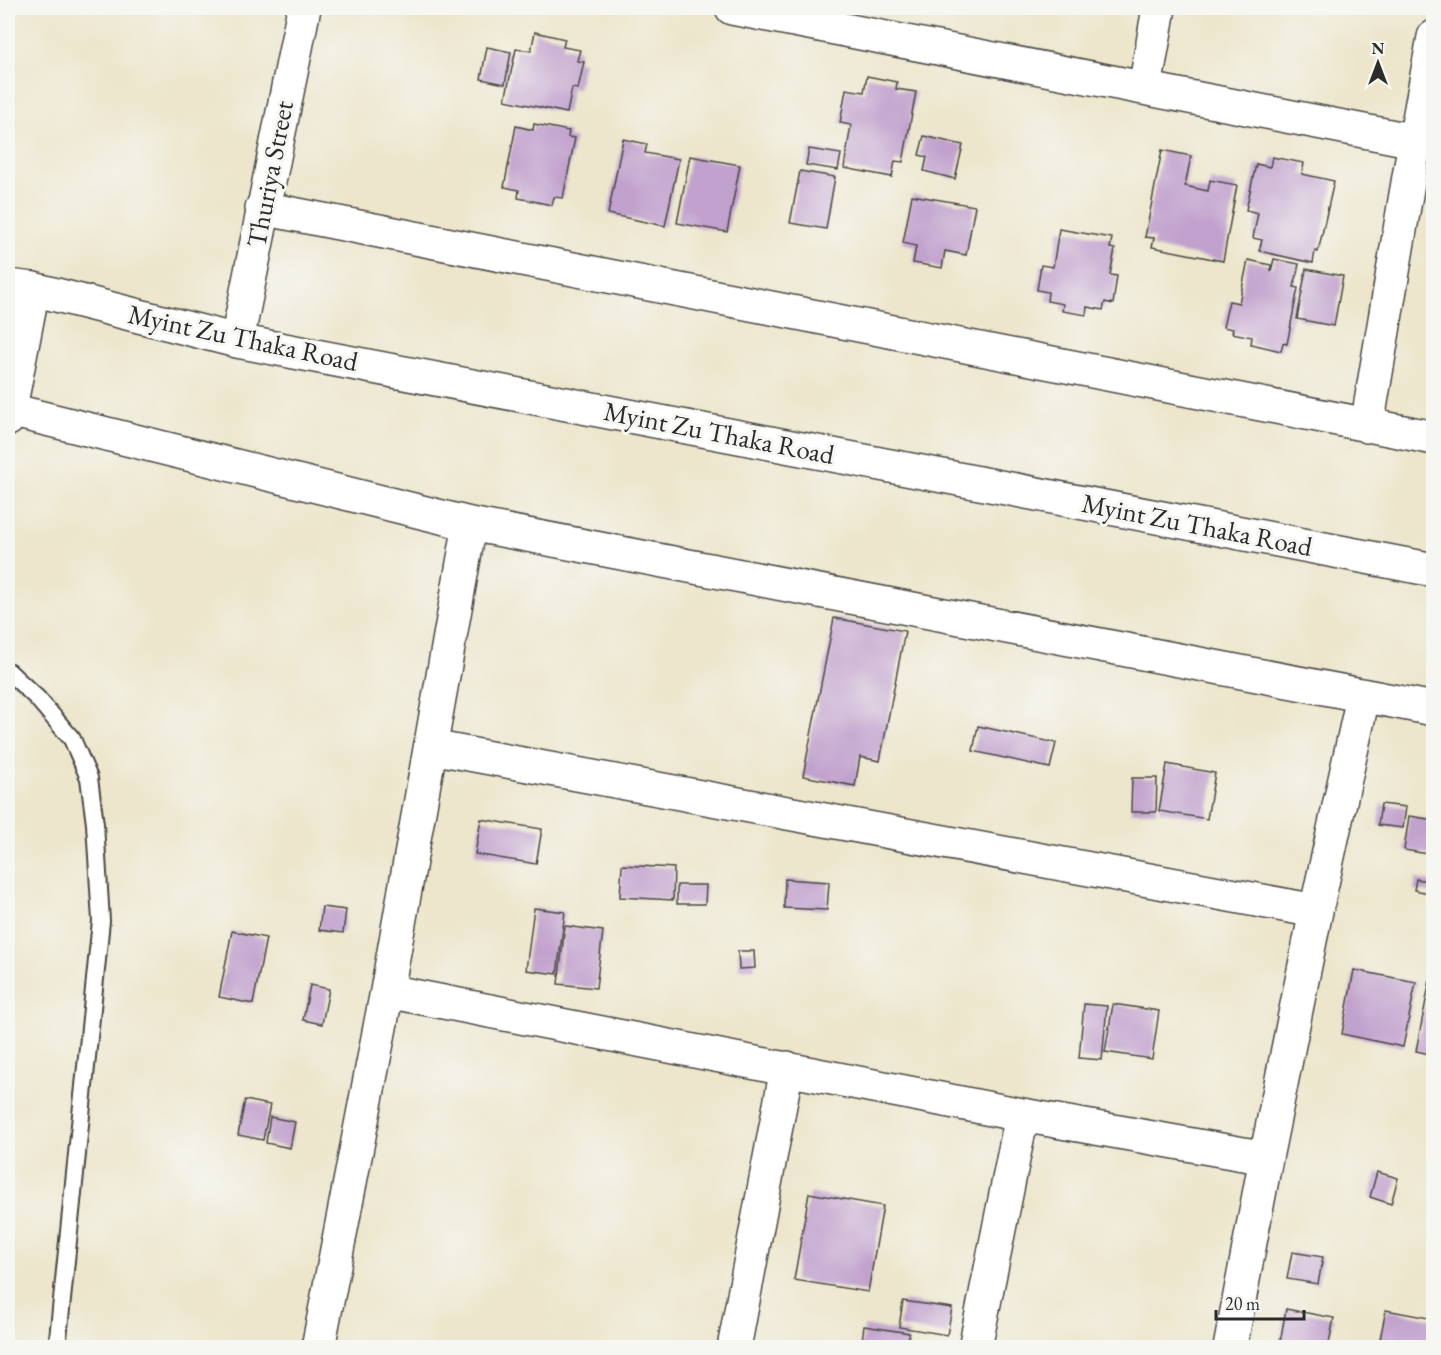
<svg xmlns="http://www.w3.org/2000/svg" width="1441" height="1355" viewBox="0 0 1441 1355" font-family="'EB Garamond',serif">
<rect width="100%" height="100%" fill="#f6f6f2"/>
<filter id="ink" filterUnits="userSpaceOnUse"><feTurbulence type="fractalNoise" baseFrequency=".0167" numOctaves="2"/><feDisplacementMap in="SourceGraphic" scale="12" xChannelSelector="R" yChannelSelector="G"/><feConvolveMatrix kernelMatrix="1 2 1 2 8 2 1 2 1" color-interpolation-filters="sRGB"/></filter>
<filter id="wash" filterUnits="userSpaceOnUse"><feTurbulence type="fractalNoise" baseFrequency=".008" numOctaves="4" result="noise"/><feDisplacementMap in="SourceGraphic" scale="24" xChannelSelector="R" yChannelSelector="G"/><feGaussianBlur stdDeviation="1.35" result="paint"/><feColorMatrix in="noise" values="0 0 0 0 0 0 0 0 0 0 0 0 0 0 0 0 0 1.4 0 .05"/><feComposite in="paint" operator="in"/></filter>
<g filter="url(#wash)">
<rect width="100%" height="100%" fill="#ede6cc"/>
<g id="blocks">
<path fill="#c1a1cd" d="M 535,32 L 565,39 L 563,47 L 580,50 L 577,61 L 584,62 L 578,89 L 572,88 L 567,113 L 505,100 L 516,49 L 531,51 Z
M 487,47 L 511,52 L 505,84 L 481,79 Z
M 867,76 L 897,82 L 896,89 L 916,92 L 903,162 L 895,161 L 892,177 L 844,168 L 851,125 L 840,123 L 846,89 L 864,92 Z
M 534,124 L 569,131 L 568,137 L 575,138 L 563,198 L 554,197 L 552,205 L 518,198 L 519,190 L 504,187 L 516,126 L 533,130 Z
M 924,136 L 963,145 L 955,179 L 924,171 L 927,157 L 919,155 Z
M 623,139 L 647,144 L 645,153 L 679,159 L 665,226 L 608,214 Z
M 809,149 L 841,154 L 838,170 L 806,165 Z
M 1162,150 L 1191,156 L 1185,186 L 1208,191 L 1210,180 L 1237,185 L 1223,261 L 1152,247 L 1154,238 L 1145,237 Z
M 690,156 L 740,165 L 727,232 L 677,223 Z
M 1272,157 L 1304,163 L 1302,174 L 1334,181 L 1318,252 L 1315,251 L 1313,263 L 1259,251 L 1262,240 L 1253,238 L 1258,213 L 1246,210 L 1256,164 L 1270,167 Z
M 800,171 L 835,177 L 826,229 L 790,223 Z
M 912,195 L 975,206 L 966,255 L 945,251 L 942,268 L 913,263 L 916,246 L 903,243 Z
M 1059,229 L 1112,238 L 1110,248 L 1115,249 L 1110,275 L 1117,276 L 1113,304 L 1105,302 L 1103,310 L 1087,307 L 1086,315 L 1062,311 L 1063,304 L 1047,301 L 1048,292 L 1037,290 L 1041,265 L 1053,267 Z
M 1274,259 L 1299,264 L 1294,287 L 1298,288 L 1287,344 L 1283,343 L 1281,351 L 1251,344 L 1252,337 L 1232,333 L 1233,329 L 1223,327 L 1229,301 L 1239,303 L 1248,260 L 1271,265 L 1271,271 Z
M 1306,269 L 1343,276 L 1334,326 L 1297,319 Z
M 834,618 L 905,631 L 880,761 L 860,757 L 855,786 L 803,776 Z
M 978,726 L 1056,743 L 1050,768 L 973,751 Z
M 1167,764 L 1215,773 L 1207,819 L 1159,811 Z
M 1132,778 L 1157,778 L 1156,812 L 1131,812 Z
M 1381,804 L 1406,807 L 1403,828 L 1378,825 Z
M 1409,816 L 1434,820 L 1434,855 L 1404,850 Z
M 481,819 L 542,829 L 536,864 L 475,854 Z
M 622,865 L 674,868 L 673,900 L 620,897 Z
M 785,879 L 829,882 L 827,910 L 784,908 Z
M 1416,879 L 1434,882 L 1434,894 L 1414,890 Z
M 677,885 L 706,885 L 705,904 L 677,904 Z
M 322,907 L 346,910 L 343,933 L 319,930 Z
M 534,908 L 565,912 L 557,974 L 526,970 Z
M 565,926 L 603,931 L 596,988 L 558,984 Z
M 232,931 L 266,938 L 253,1004 L 219,997 Z
M 738,951 L 754,951 L 755,968 L 739,969 Z
M 1354,970 L 1416,982 L 1403,1047 L 1342,1034 Z
M 1430,980 L 1434,981 L 1434,1055 L 1416,1051 Z
M 310,985 L 329,989 L 322,1024 L 303,1020 Z
M 1084,1004 L 1107,1006 L 1102,1060 L 1079,1058 Z
M 1113,1004 L 1159,1011 L 1152,1059 L 1105,1052 Z
M 245,1100 L 270,1105 L 263,1140 L 238,1135 Z
M 270,1117 L 295,1122 L 290,1148 L 266,1143 Z
M 1377,1172 L 1398,1178 L 1391,1204 L 1370,1197 Z
M 809,1193 L 883,1206 L 868,1292 L 794,1280 Z
M 1292,1252 L 1323,1257 L 1318,1284 L 1287,1279 Z
M 903,1301 L 952,1308 L 947,1335 L 899,1327 Z
M 1286,1309 L 1334,1318 L 1328,1348 L 1279,1348 Z
M 1386,1310 L 1434,1319 L 1434,1348 L 1380,1339 Z
M 864,1326 L 909,1333 L 907,1348 L 861,1348 Z"/>
</g>
</g>
<g filter="url(#ink)">
<use href="#blocks" fill-opacity="0" stroke="#484743" stroke-width="1.5"/>
<g fill="none" stroke-linecap="round" stroke-linejoin="round">
<g stroke="#484743" stroke-width="20">
<path id="service" d="M 8,671 L 37,698 L 72,739 L 89,778 L 95,824 L 101,921 L 57,1348"/>
</g>
<g stroke="#484743" stroke-width="36">
<path id="minor" d="M 732,8 L 1415,141 L 1367,426
M 1145,88 L 1159,8
M 1415,141 L 1434,37
M 262,208 L 1434,438
M 10,410 L 470,524
M 8,419 L 33,289
M 431,747 L 1316,911 L 1363,697
M 387,991 L 1022,1115 L 1266,1158 L 1316,911
M 318,1348 L 387,991 L 470,524 L 1434,709
M 734,1348 L 787,1068
M 975,1348 L 1022,1115
M 1230,1348 L 1266,1158"/>
</g>
<g stroke="#484743" stroke-width="36">
<path id="tertiary" d="M 8,286 L 33,289 L 237,341 L 1434,570
M 237,341 L 304,8"/>
</g>
<use href="#service" stroke="#fff" stroke-width="16"/>
<use href="#minor" stroke="#fff" stroke-width="33"/>
<use href="#tertiary" stroke="#fff" stroke-width="33"/>
</g>
</g>
<g text-anchor="middle" stroke-width="6" stroke-linejoin="round" paint-order="stroke">
<g font-size="27" fill="#2b2b2b" stroke="#f6f6f2">
<text transform="translate(270 174) rotate(-79)" y="9">Thuriya Street</text>
<text transform="translate(243 338) rotate(12)" y="9">Myint Zu Thaka Road</text>
<text transform="translate(719 433) rotate(11)" y="9">Myint Zu Thaka Road</text>
<text transform="translate(1197 525) rotate(11)" y="9">Myint Zu Thaka Road</text>
</g>
</g>
<rect width="1441" height="1355" fill="none" stroke="#f6f6f2" stroke-width="30"/>
<g transform="translate(1378 63)" stroke="#f6f6f2" stroke-width="4.5" paint-order="stroke">
<path d="M0-4.5L10 22L0 15L-10 22Z" fill="#2b2b2b"/>
<text y="-9" font-size="16" font-weight="bold" text-anchor="middle" fill="#2b2b2b">N</text>
</g>
<path d="M1216 1310v9h88v-9" fill="none" stroke="#2b2b2b" stroke-width="3"/>
<text x="1225" y="1310" font-size="18" fill="#2b2b2b" stroke="#f6f6f2" stroke-width="4.5" paint-order="stroke">20 m</text>
</svg>
